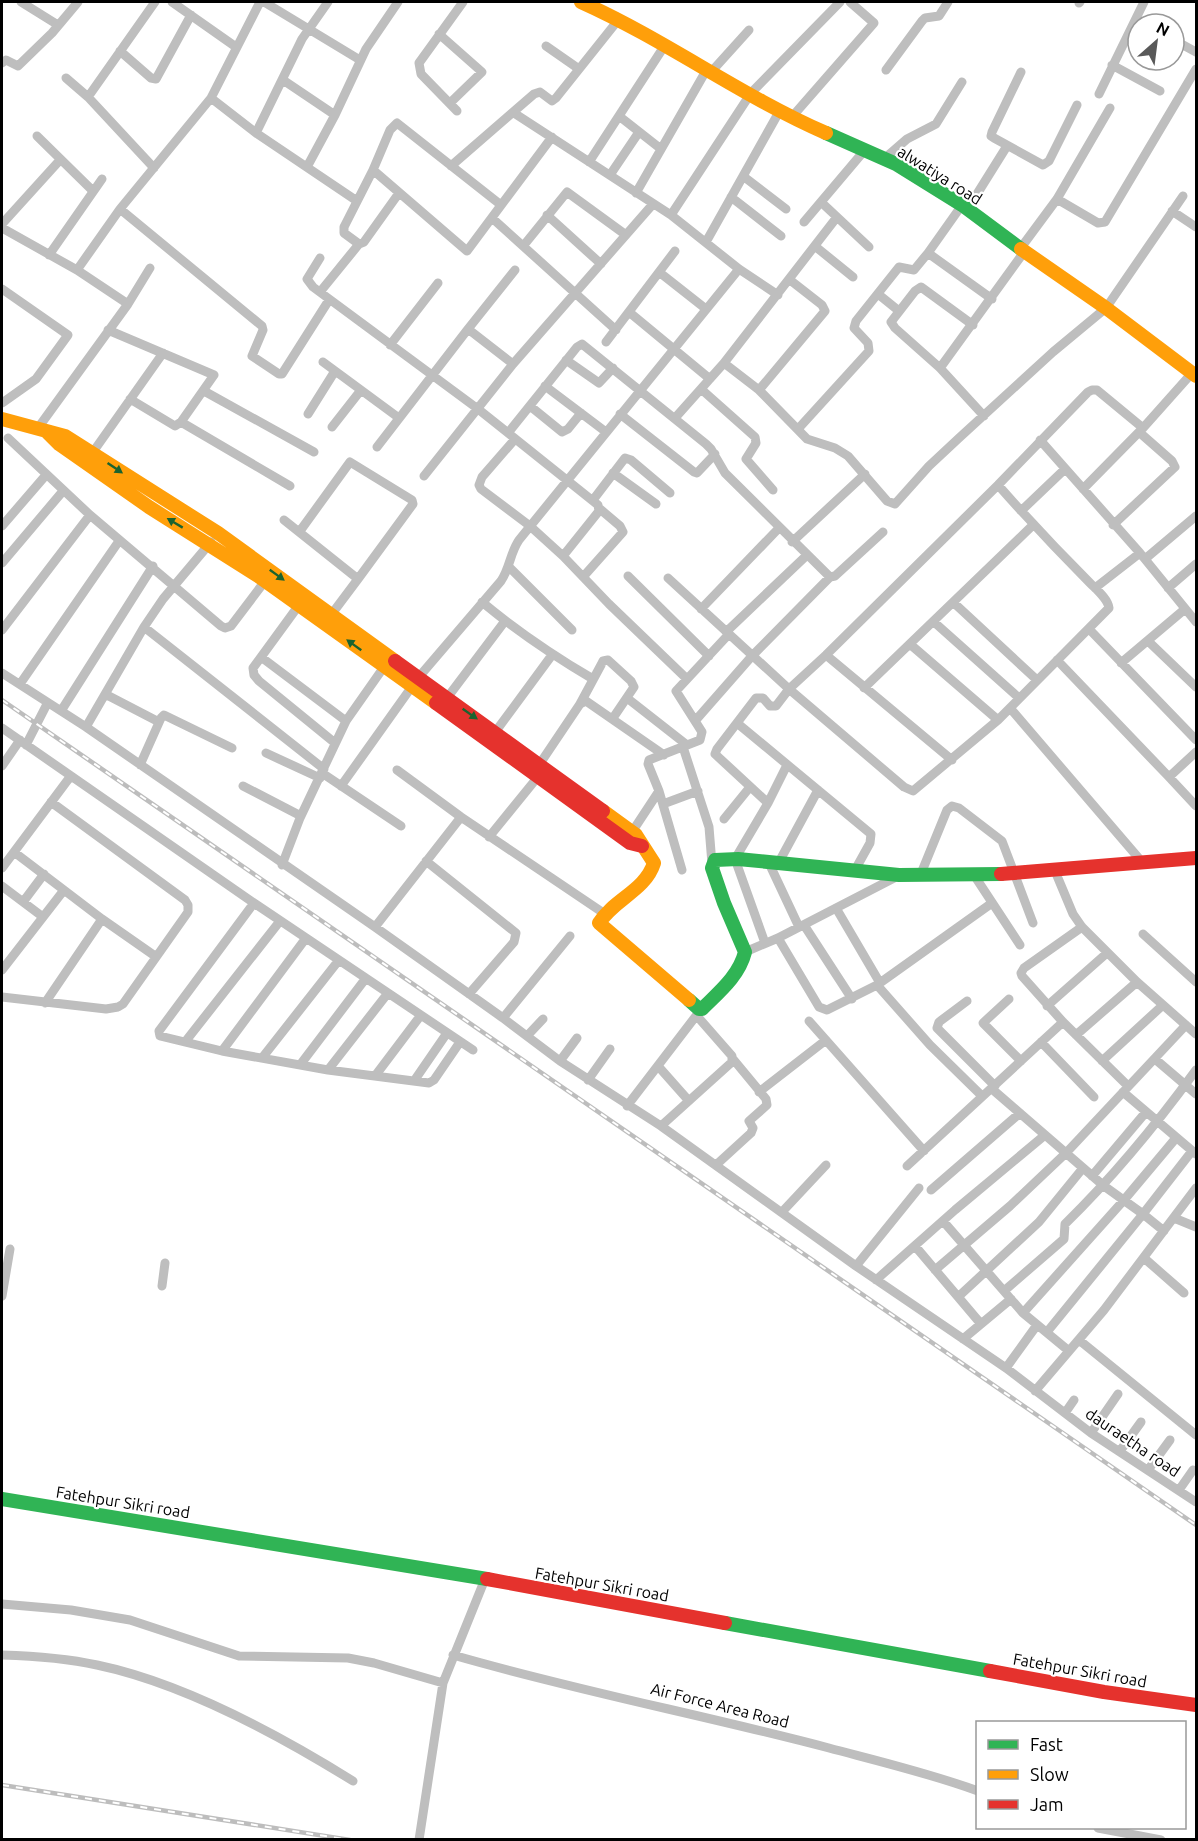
<svg xmlns="http://www.w3.org/2000/svg" width="1198" height="1841" viewBox="0 0 1198 1841" font-family="Ubuntu,sans-serif">
<rect width="100%" height="100%" fill="#fff"/>
<g fill="none" stroke-linecap="round" stroke-linejoin="round">
<path stroke="#bebebe" stroke-width="9" d="M 21,2 L 58,25
M 172,2 L 236,47
M 264,2 L 360,60
M 1079,3 L 1080,2
M 439,34 L 482,72 L 450,103
M 1174,40 L 1196,52
M 546,46 L 579,69
M 120,51 L 151,78 L 156,79 L 191,15
M 2,63 L 6,60 L 18,66 L 52,33 L 78,2
M 1112,65 L 1160,91
M 886,70 L 922,21 L 925,18 L 939,16 L 948,2
M 712,71 L 749,30
M 1021,72 L 992,132 L 991,136 L 994,138 L 1043,165 L 1049,161 L 1077,105
M 66,78 L 88,97 L 154,168
M 283,80 L 335,115
M 1099,94 L 1144,2
M 88,97 L 155,2
M 211,98 L 256,133 L 357,201
M 457,111 L 421,74 L 419,63 L 463,2
M 514,113 L 671,215 L 739,269 L 778,295
M 619,116 L 661,149
M 791,118 L 874,23 L 850,2
M 256,133 L 302,39 L 328,2
M 37,136 L 93,191
M 884,159 L 907,139 L 936,124 L 962,82
M 589,162 L 665,45
M 451,166 L 534,94 L 540,92 L 552,101 L 556,98 L 619,19
M 307,167 L 335,115 L 366,49 L 398,2
M 373,170 L 467,251 L 552,137
M 610,175 L 639,132
M 743,176 L 786,209
M 399,193 L 364,242 L 359,244 L 344,233 L 344,227 L 373,170 L 390,130 L 397,123 L 501,205
M 636,193 L 707,69
M 731,197 L 781,236
M 1057,199 L 1098,223 L 1105,222 L 1196,69
M 821,202 L 869,247
M 962,205 L 928,253 L 992,299
M 120,209 L 262,326 L 263,330 L 252,356 L 279,374 L 282,374 L 329,300
M 967,210 L 1007,146
M 1172,211 L 1196,227
M 547,215 L 601,264
M 671,215 L 751,93 L 840,2
M 492,218 L 616,330
M 804,222 L 864,151
M 2,224 L 60,160
M 2,228 L 77,270 L 120,209 L 211,98 L 260,2
M 706,242 L 779,112
M 524,245 L 567,192 L 626,235
M 816,247 L 853,277
M 1020,249 L 1057,199 L 1110,108
M 49,255 L 102,179
M 320,258 L 307,279 L 313,287 L 478,409 L 598,505 L 599,511 L 563,556
M 77,270 L 128,304
M 659,272 L 706,309
M 2,289 L 68,335 L 36,379 L 2,403
M 320,292 L 359,244
M 878,294 L 899,311
M 629,312 L 710,379
M 973,325 L 921,287 L 915,291 L 891,322 L 895,328 L 940,368 L 984,416
M 468,329 L 515,270
M 108,330 L 214,375 L 181,422 L 175,426 L 130,399
M 606,342 L 675,251
M 390,345 L 438,283
M 566,360 L 599,383 L 613,368
M 323,362 L 399,418
M 724,363 L 759,390 L 807,439 L 835,448 L 848,456 L 887,501 L 895,504 L 929,466 L 959,438 L 1053,352 L 1106,308 L 1183,196
M 940,368 L 1024,252
M 545,386 L 606,432
M 701,389 L 755,437 L 756,443 L 746,459 L 773,490
M 759,390 L 825,311 L 822,305 L 790,280
M 204,391 L 314,452
M 530,406 L 562,432 L 568,429 L 581,413
M 308,414 L 335,371
M 620,414 L 694,472 L 697,473 L 715,454
M 675,418 L 724,363 L 837,217
M 181,422 L 290,486
M 332,427 L 361,390
M 38,428 L 128,304 L 150,268
M 798,429 L 869,351 L 868,343 L 854,328 L 856,321 L 899,267 L 914,270 L 928,253
M 508,433 L 577,347 L 582,344 L 706,444 L 711,449 L 725,473 L 830,577 L 835,576 L 883,532
M 8,438 L 90,515 L 221,626 L 225,628 L 231,626 L 265,581
M 515,439 L 482,477 L 479,485 L 481,489 L 530,526 L 563,556 L 609,604 L 687,679
M 1040,440 L 1140,553 L 1196,622
M 377,447 L 468,329 L 513,364
M 93,452 L 163,353
M 613,473 L 656,504
M 424,476 L 513,364 L 653,204
M 1083,489 L 1143,428 L 1192,373
M 593,500 L 625,458 L 631,460 L 670,493
M 1021,511 L 1065,469
M 284,520 L 358,579 L 328,619
M 1113,525 L 1175,467 L 1172,461 L 1139,432
M 2,526 L 46,475
M 300,531 L 350,462 L 412,500 L 413,504 L 358,579
M 792,542 L 865,474
M 1145,559 L 1196,516
M 2,563 L 63,491
M 509,567 L 572,630
M 628,576 L 709,656
M 583,577 L 623,532 L 620,526 L 600,509
M 668,578 L 789,689 L 904,787 L 913,791 L 998,720 L 1109,608 C 1108,599 1097,590 1090,583 C 1058,551 1028,519 998,485
M 1095,588 L 1140,553
M 1168,588 L 1196,564
M 482,602 C 517,631 554,656 593,679
M 954,603 L 1037,680
M 299,605 L 253,668 L 254,675 L 259,681 L 335,743
M 701,609 L 779,528
M 934,622 L 1019,698
M 144,627 L 324,769
M 1089,629 L 1196,740
M 2,630 L 90,515
M 726,632 L 806,556
M 1148,641 L 1196,687
M 911,645 L 998,720
M 826,655 L 952,760
M 261,657 L 346,721
M 1057,660 L 1169,777 L 1196,752
M 1121,663 L 1185,609
M 2,673 L 86,727 L 375,927 L 503,1018 L 560,1061 L 661,1126 L 856,1266 L 1006,1368 L 1091,1433 L 1196,1502
M 20,684 L 119,541
M 864,688 L 1033,525
M 105,694 L 159,722
M 447,698 L 505,621
M 627,698 L 687,745
M 580,704 L 601,665 L 603,661 L 608,660 L 631,681 L 634,687 L 613,718
M 1010,708 L 1142,862
M 61,711 L 153,566
M 695,721 L 752,656 L 830,577
M 737,723 L 871,834 L 870,843 L 855,870
M 86,727 L 144,627 L 163,599 L 211,542
M 2,728 L 254,903 L 473,1050
M 496,731 L 552,655
M 26,745 L 47,704
M 683,747 L 709,827 L 712,864
M 266,753 L 320,778
M 140,765 L 161,718 L 164,715 L 232,748
M 539,765 L 580,704 L 586,701 L 664,755
M 2,766 L 20,740
M 397,770 L 461,817 L 605,914
M 322,773 L 401,826
M 1169,777 L 1196,806
M 243,786 L 301,816
M 341,786 L 418,678 L 501,581 C 510,568 510,553 519,540 L 739,269
M 768,803 L 715,754 L 717,749 L 756,698 L 763,698 L 770,706 L 776,706 L 789,689 L 826,655 L 998,485 L 1088,392 L 1092,390 L 1097,390 L 1143,428
M 663,804 L 698,791
M 724,819 L 750,787
M 632,832 L 659,791
M 489,837 L 541,773
M 14,852 L 102,919 L 155,956
M 426,861 L 516,933 L 514,942 L 469,994
M 768,861 L 799,927
M 779,862 L 818,790
M 282,865 L 300,818 L 346,721 L 386,664
M 2,868 L 70,777
M 682,870 L 659,791 L 648,764 L 649,760 L 700,740 L 702,732 L 676,691 L 729,634
M 1055,871 L 1073,914 L 1082,927 L 1137,982 L 1196,1034
M 974,875 L 1020,945
M 920,876 L 947,810 L 952,806 L 959,808 L 1002,841 L 1033,923
M 2,886 L 43,917
M 23,902 L 44,874
M 254,903 L 159,1031 L 160,1036 L 222,1051 L 328,1070 L 429,1083 L 434,1080 L 460,1042
M 836,908 L 880,983
M 804,925 L 852,999
M 375,927 L 461,817
M 1082,927 L 1024,968 L 1021,973 L 1022,976 L 1063,1022 L 1128,1086
M 1143,934 L 1196,982
M 778,938 L 819,1007 L 827,1010 L 877,985 L 992,903
M 765,943 L 735,859 L 768,803 L 787,765
M 745,952 L 778,938 L 898,876
M 2,970 L 64,890
M 877,985 L 930,1045 L 982,1096
M 2,997 L 106,1009 L 118,1007 L 123,1004 L 188,912 L 188,905 L 185,900 L 51,802
M 1009,999 L 983,1023 L 1021,1061
M 967,1001 L 939,1022 L 937,1028 L 995,1086
M 45,1003 L 102,919
M 1047,1006 L 1107,953
M 503,1018 L 570,936
M 809,1021 L 924,1151
M 1076,1035 L 1137,982
M 527,1036 L 543,1019
M 185,1042 L 280,921
M 1041,1042 L 1094,1097
M 222,1051 L 306,938
M 262,1058 L 339,960
M 1155,1059 L 1196,1094
M 560,1061 L 577,1038
M 1102,1061 L 1163,1005
M 300,1065 L 366,978
M 658,1066 L 689,1101
M 328,1070 L 388,993
M 375,1076 L 421,1015
M 588,1080 L 610,1049
M 414,1081 L 447,1033
M 992,1089 L 1104,1186 L 1143,1214 L 1047,1332
M 759,1092 L 826,1040
M 1123,1092 L 1196,1154
M 627,1106 L 699,1012
M 661,1126 L 732,1062 L 732,1056 L 697,1016
M 716,1165 L 751,1133 L 753,1128 L 749,1121 L 767,1105 L 766,1099 L 733,1059
M 907,1166 L 1063,1022
M 1092,1176 L 1146,1112
M 931,1190 L 1020,1113
M 782,1212 L 826,1165
M 1174,1218 L 1196,1227
M 943,1221 L 1023,1313 L 1069,1351
M 1164,1231 L 1143,1214 L 1192,1151
M 915,1246 L 981,1324
M 1144,1258 L 1184,1293
M 856,1266 L 919,1188
M 935,1270 L 1010,1206 L 1066,1153 L 1186,1025
M 876,1280 L 955,1210 L 1045,1135
M 162,1286 L 165,1263
M 1004,1291 L 1064,1239 L 1065,1224 C 1114,1176 1156,1125 1196,1070
M 2,1296 L 10,1249
M 958,1297 L 1039,1222 L 1083,1168
M 1023,1313 L 1124,1200 L 1176,1138
M 963,1339 L 1011,1299
M 1079,1340 L 1196,1435
M 1006,1368 L 1037,1325
M 1035,1391 L 1104,1310 L 1196,1188
M 1065,1413 L 1074,1400
M 1091,1433 L 1118,1394
M 1120,1451 L 1141,1422
M 1148,1470 L 1170,1440
M 1179,1490 L 1193,1470
M 2,1604 L 71,1610 L 130,1620 L 239,1656 L 348,1658 L 374,1663 L 443,1683
M 2,1655 C 34,1656 65,1658 97,1665 C 183,1683 279,1735 353,1781
M 453,1655 C 577,1691 704,1715 829,1748 C 878,1761 929,1773 978,1791
M 1098,1828 L 1161,1840
M 419,1840 L 443,1683 L 485,1579"/>
<path stroke="#30b455" stroke-width="14" d="M 826,133 L 896,164 L 962,205 L 1021,249
M 689,1000 L 699,1009 L 702,1009 C 719,992 739,976 745,952 L 724,903 L 712,868 L 715,860 L 738,859 L 899,875 L 1001,874
M 2,1499 L 487,1579
M 725,1623 L 990,1671"/>
<path stroke="#ff9f0a" stroke-width="14" d="M 581,2 C 666,40 741,96 826,133
M 1021,249 L 1106,308 L 1196,376
M 2,419 L 65,436 L 218,533 L 395,661
M 47,432 L 59,444 L 149,507 L 261,578 L 436,703
M 603,811 L 636,835 L 654,863 C 645,891 614,899 599,923 L 689,1000"/>
<path stroke="#e5322d" stroke-width="14" d="M 395,661 L 603,811
M 436,703 L 630,843 L 642,846
M 1001,874 L 1196,858
M 487,1579 L 725,1623
M 990,1671 L 1104,1692 L 1196,1705"/>
<g stroke="#bdbdbd" stroke-width="4.5">
<path id="rail" d="M 2,700 L 1196,1525
M 2,1785 L 350,1840"/>
</g>
<use href="#rail" stroke="#fff" stroke-width="2" stroke-dasharray="7" stroke-linecap="butt"/>
</g>
<defs><path id="oneway-solid" d="M-6-.8H1V-3.2L6.5 0L1 3.2V.8H-6Z" transform="scale(1.5)"/></defs>
<g fill="#1a632f">
<use href="#oneway-solid" transform="translate(115 468) rotate(34)"/>
<use href="#oneway-solid" transform="translate(175 523) rotate(-149)"/>
<use href="#oneway-solid" transform="translate(277 575) rotate(36)"/>
<use href="#oneway-solid" transform="translate(354 645) rotate(-144)"/>
<use href="#oneway-solid" transform="translate(470 714) rotate(35)"/>
</g>
<g text-anchor="middle" stroke-width="4.5" stroke-linejoin="round" paint-order="stroke">
<g font-size="16" fill="#000" stroke="#fff">
<text transform="translate(940 175) rotate(32)" y="6">alwatiya road</text>
<text transform="translate(1133 1442) rotate(34)" y="6">dauraetha road</text>
<text transform="translate(123 1502) rotate(9)" y="6">Fatehpur Sikri road</text>
<text transform="translate(602 1584) rotate(10)" y="6">Fatehpur Sikri road</text>
<text transform="translate(1080 1670) rotate(10)" y="6">Fatehpur Sikri road</text>
<text transform="translate(720 1705) rotate(14)" y="6">Air Force Area Road</text>
</g>
</g>
<rect width="1198" height="1841" fill="none" stroke="#000000" stroke-width="6"/>
<rect x="976" y="1721" width="210" height="108" fill="#ffffff" stroke="#999999" stroke-width="1.5"/>
<rect x="988" y="1740" width="30" height="9" fill="#30b455" stroke="#999999" stroke-width="1.5"/>
<text x="1030" y="1751" font-size="18" fill="#000000">Fast</text>
<rect x="988" y="1770" width="30" height="9" fill="#ff9f0a" stroke="#999999" stroke-width="1.5"/>
<text x="1030" y="1781" font-size="18" fill="#000000">Slow</text>
<rect x="988" y="1800" width="30" height="9" fill="#e5322d" stroke="#999999" stroke-width="1.5"/>
<text x="1030" y="1811" font-size="18" fill="#000000">Jam</text>
<g transform="translate(1156 42) rotate(28)"><circle r="28" fill="#ffffff" stroke="#999999" stroke-width="1.5"/>
<path d="M0-4.5L10 22L0 15L-10 22Z" fill="#595959"/>
<text y="-9" font-size="16" font-weight="bold" text-anchor="middle" fill="#000000">N</text>
</g>
</svg>
